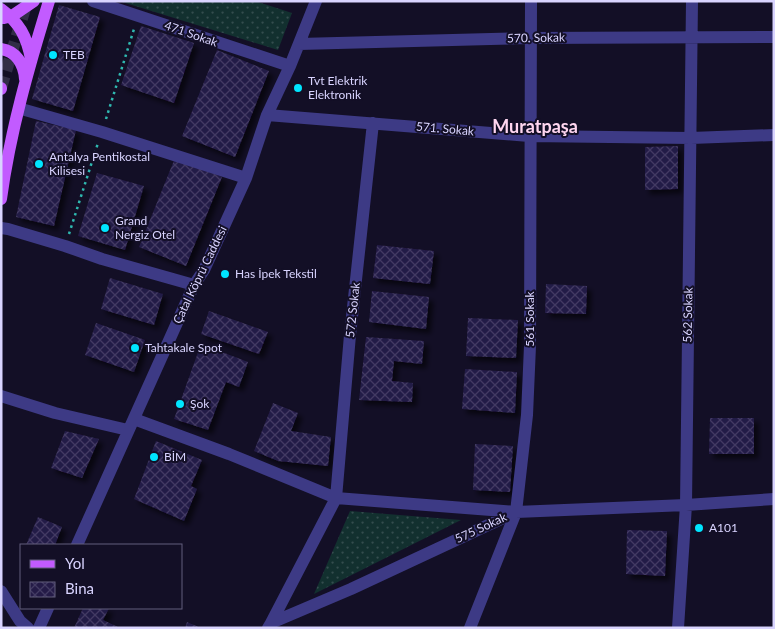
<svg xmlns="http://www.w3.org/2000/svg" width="775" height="629" viewBox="0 0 775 629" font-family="Lato,sans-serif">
<defs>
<pattern id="grass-dots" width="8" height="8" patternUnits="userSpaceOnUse" patternTransform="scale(1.25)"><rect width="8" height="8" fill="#12302f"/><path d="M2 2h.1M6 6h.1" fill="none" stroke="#344d4e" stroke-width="1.8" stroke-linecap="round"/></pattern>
<pattern id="building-cross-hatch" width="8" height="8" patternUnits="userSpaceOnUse" patternTransform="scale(1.25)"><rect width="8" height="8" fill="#241b47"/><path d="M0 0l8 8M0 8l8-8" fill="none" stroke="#433b63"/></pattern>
<filter id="shadow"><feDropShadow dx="4.5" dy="4.5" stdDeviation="2.5" flood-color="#0009"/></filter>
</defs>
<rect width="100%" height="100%" fill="#130f26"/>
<path fill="url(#grass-dots)" d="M 119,1 L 255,1 L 292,13 L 278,50 Z
M 350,511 L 461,520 L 314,594 Z"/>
<path fill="url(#building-cross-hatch)" filter="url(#shadow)" d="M 59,5 L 100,17 L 73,111 L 32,99 Z
M 141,26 L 194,43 L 174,103 L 121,85 Z
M 217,50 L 269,71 L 235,157 L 182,136 Z
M 36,121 L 76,130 L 54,226 L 16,217 Z
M 678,146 L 678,189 L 645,190 L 645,147 Z
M 175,158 L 222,177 L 186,266 L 139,247 Z
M 97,173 L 144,186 L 125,250 L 78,236 Z
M 377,245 L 434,251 L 430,284 L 373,278 Z
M 110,278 L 163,294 L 154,325 L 101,309 Z
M 546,284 L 587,286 L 586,314 L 545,313 Z
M 372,291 L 429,297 L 426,329 L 369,322 Z
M 209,311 L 268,332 L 259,354 L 201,334 Z
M 468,318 L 518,320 L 516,358 L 466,356 Z
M 96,323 L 145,340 L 134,372 L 85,355 Z
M 366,337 L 424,341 L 422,364 L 394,361 L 392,381 L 413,383 L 412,402 L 359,400 Z
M 201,344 L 248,362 L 239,387 L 226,382 L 208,430 L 174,419 Z
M 465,369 L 517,372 L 515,413 L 462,409 Z
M 273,403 L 298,413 L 291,431 L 331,437 L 328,466 L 278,461 L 254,451 Z
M 710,418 L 754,418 L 754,454 L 709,454 Z
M 65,431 L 99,439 L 82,478 L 51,468 Z
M 156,441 L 202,460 L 191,486 L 197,489 L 184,521 L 134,499 Z
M 475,444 L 513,446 L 510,492 L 473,490 Z
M 38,517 L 62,527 L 55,545 L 26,545 Z
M 627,530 L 667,531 L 665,576 L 626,574 Z
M 83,608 L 109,608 L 103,620 L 120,628 L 74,628 Z
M 187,622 L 201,628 L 185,628 Z"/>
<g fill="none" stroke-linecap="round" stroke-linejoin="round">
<path stroke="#312d47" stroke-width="12" stroke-dasharray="12 6" stroke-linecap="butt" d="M 1,88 L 27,2"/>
<path stroke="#2fb8b0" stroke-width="2.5" stroke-dasharray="2.5 4" stroke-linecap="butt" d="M 106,119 L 134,29
M 69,234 L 98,143"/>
<path stroke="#3d3a85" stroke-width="12" d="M 93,1 L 290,66
M 299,44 L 530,38 L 774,37
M 25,110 L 102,132 L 246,178
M 267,115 L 529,136 L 691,138 L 774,135
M 373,123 L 350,335 L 336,498 L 516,512
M 1,228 L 8,229 L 65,246 L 102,259 L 194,285
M 1,396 L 55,413 L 128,430
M 134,419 L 229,454 L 336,498 L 271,623
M 77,545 L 194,285 L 204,270 L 246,178 L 267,115 L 290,66 L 316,1
M 1,591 L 20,621 L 28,628
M 39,628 L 48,608
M 268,628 L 271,623 L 351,589 L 516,512 L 686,505 L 774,499
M 470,628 L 516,512 L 527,415 L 530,346 L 531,1
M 678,628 L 686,505 L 692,1"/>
<path stroke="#c25bff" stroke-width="12" d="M 1,9 C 19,22 27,37 31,59
M 4,18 L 12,16 L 34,1
M 1,49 C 16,51 24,64 25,79
M 1,89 L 1,88
M 1,199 C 10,132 29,66 49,1"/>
</g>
<g fill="#00e5ff" stroke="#130f26" stroke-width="2">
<circle cx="53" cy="55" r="5"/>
<circle cx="298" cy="88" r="5"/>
<circle cx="39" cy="164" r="5"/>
<circle cx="105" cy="228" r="5"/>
<circle cx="225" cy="274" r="5"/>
<circle cx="135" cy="348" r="5"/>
<circle cx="180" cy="404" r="5"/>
<circle cx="154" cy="457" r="5"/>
<circle cx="699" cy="528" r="5"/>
</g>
<g text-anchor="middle" stroke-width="4" stroke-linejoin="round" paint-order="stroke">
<g font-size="12" fill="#d9d4ff" stroke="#130f26">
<text transform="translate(191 34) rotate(19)" y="4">471 Sokak</text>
<text transform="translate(536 38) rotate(-1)" y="4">570. Sokak</text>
<text transform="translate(445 129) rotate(5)" y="4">571. Sokak</text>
<text transform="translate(200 275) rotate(-64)" y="4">Çatal Köprü Caddesi</text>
<text transform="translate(353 310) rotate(-84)" y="4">572 Sokak</text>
<text transform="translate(688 315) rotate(-89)" y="4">562 Sokak</text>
<text transform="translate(530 319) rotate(-90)" y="4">561 Sokak</text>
<text transform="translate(481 528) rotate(-25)" y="4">575 Sokak</text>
</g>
<g font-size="12" fill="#d9d4ff" stroke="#130f26" text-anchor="start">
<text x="63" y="59">TEB</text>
<text x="308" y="85">Tvt Elektrik<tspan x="308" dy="14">Elektronik</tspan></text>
<text x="49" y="161">Antalya Pentikostal<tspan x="49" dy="14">Kilisesi</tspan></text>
<text x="115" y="225">Grand<tspan x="115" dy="14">Nergiz Otel</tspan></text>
<text x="235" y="278">Has İpek Tekstil</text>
<text x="145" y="352">Tahtakale Spot</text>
<text x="190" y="408">Şok</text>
<text x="164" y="461">BİM</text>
<text x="709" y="532">A101</text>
</g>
<g font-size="18" font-weight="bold" fill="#ffd6f0" stroke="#130f26">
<text x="535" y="133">Muratpaşa</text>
</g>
</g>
<rect width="775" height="629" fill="none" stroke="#d9d4ff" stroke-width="5"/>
<rect x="20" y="544" width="162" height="65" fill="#130f26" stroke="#625e7d"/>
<rect x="30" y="560" width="25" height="8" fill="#c25bff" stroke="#625e7d"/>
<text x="65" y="569" font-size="15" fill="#d9d4ff">Yol</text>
<rect x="30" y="582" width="25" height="15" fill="url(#building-cross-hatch)" stroke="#625e7d"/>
<text x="65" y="594" font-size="15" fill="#d9d4ff">Bina</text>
</svg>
